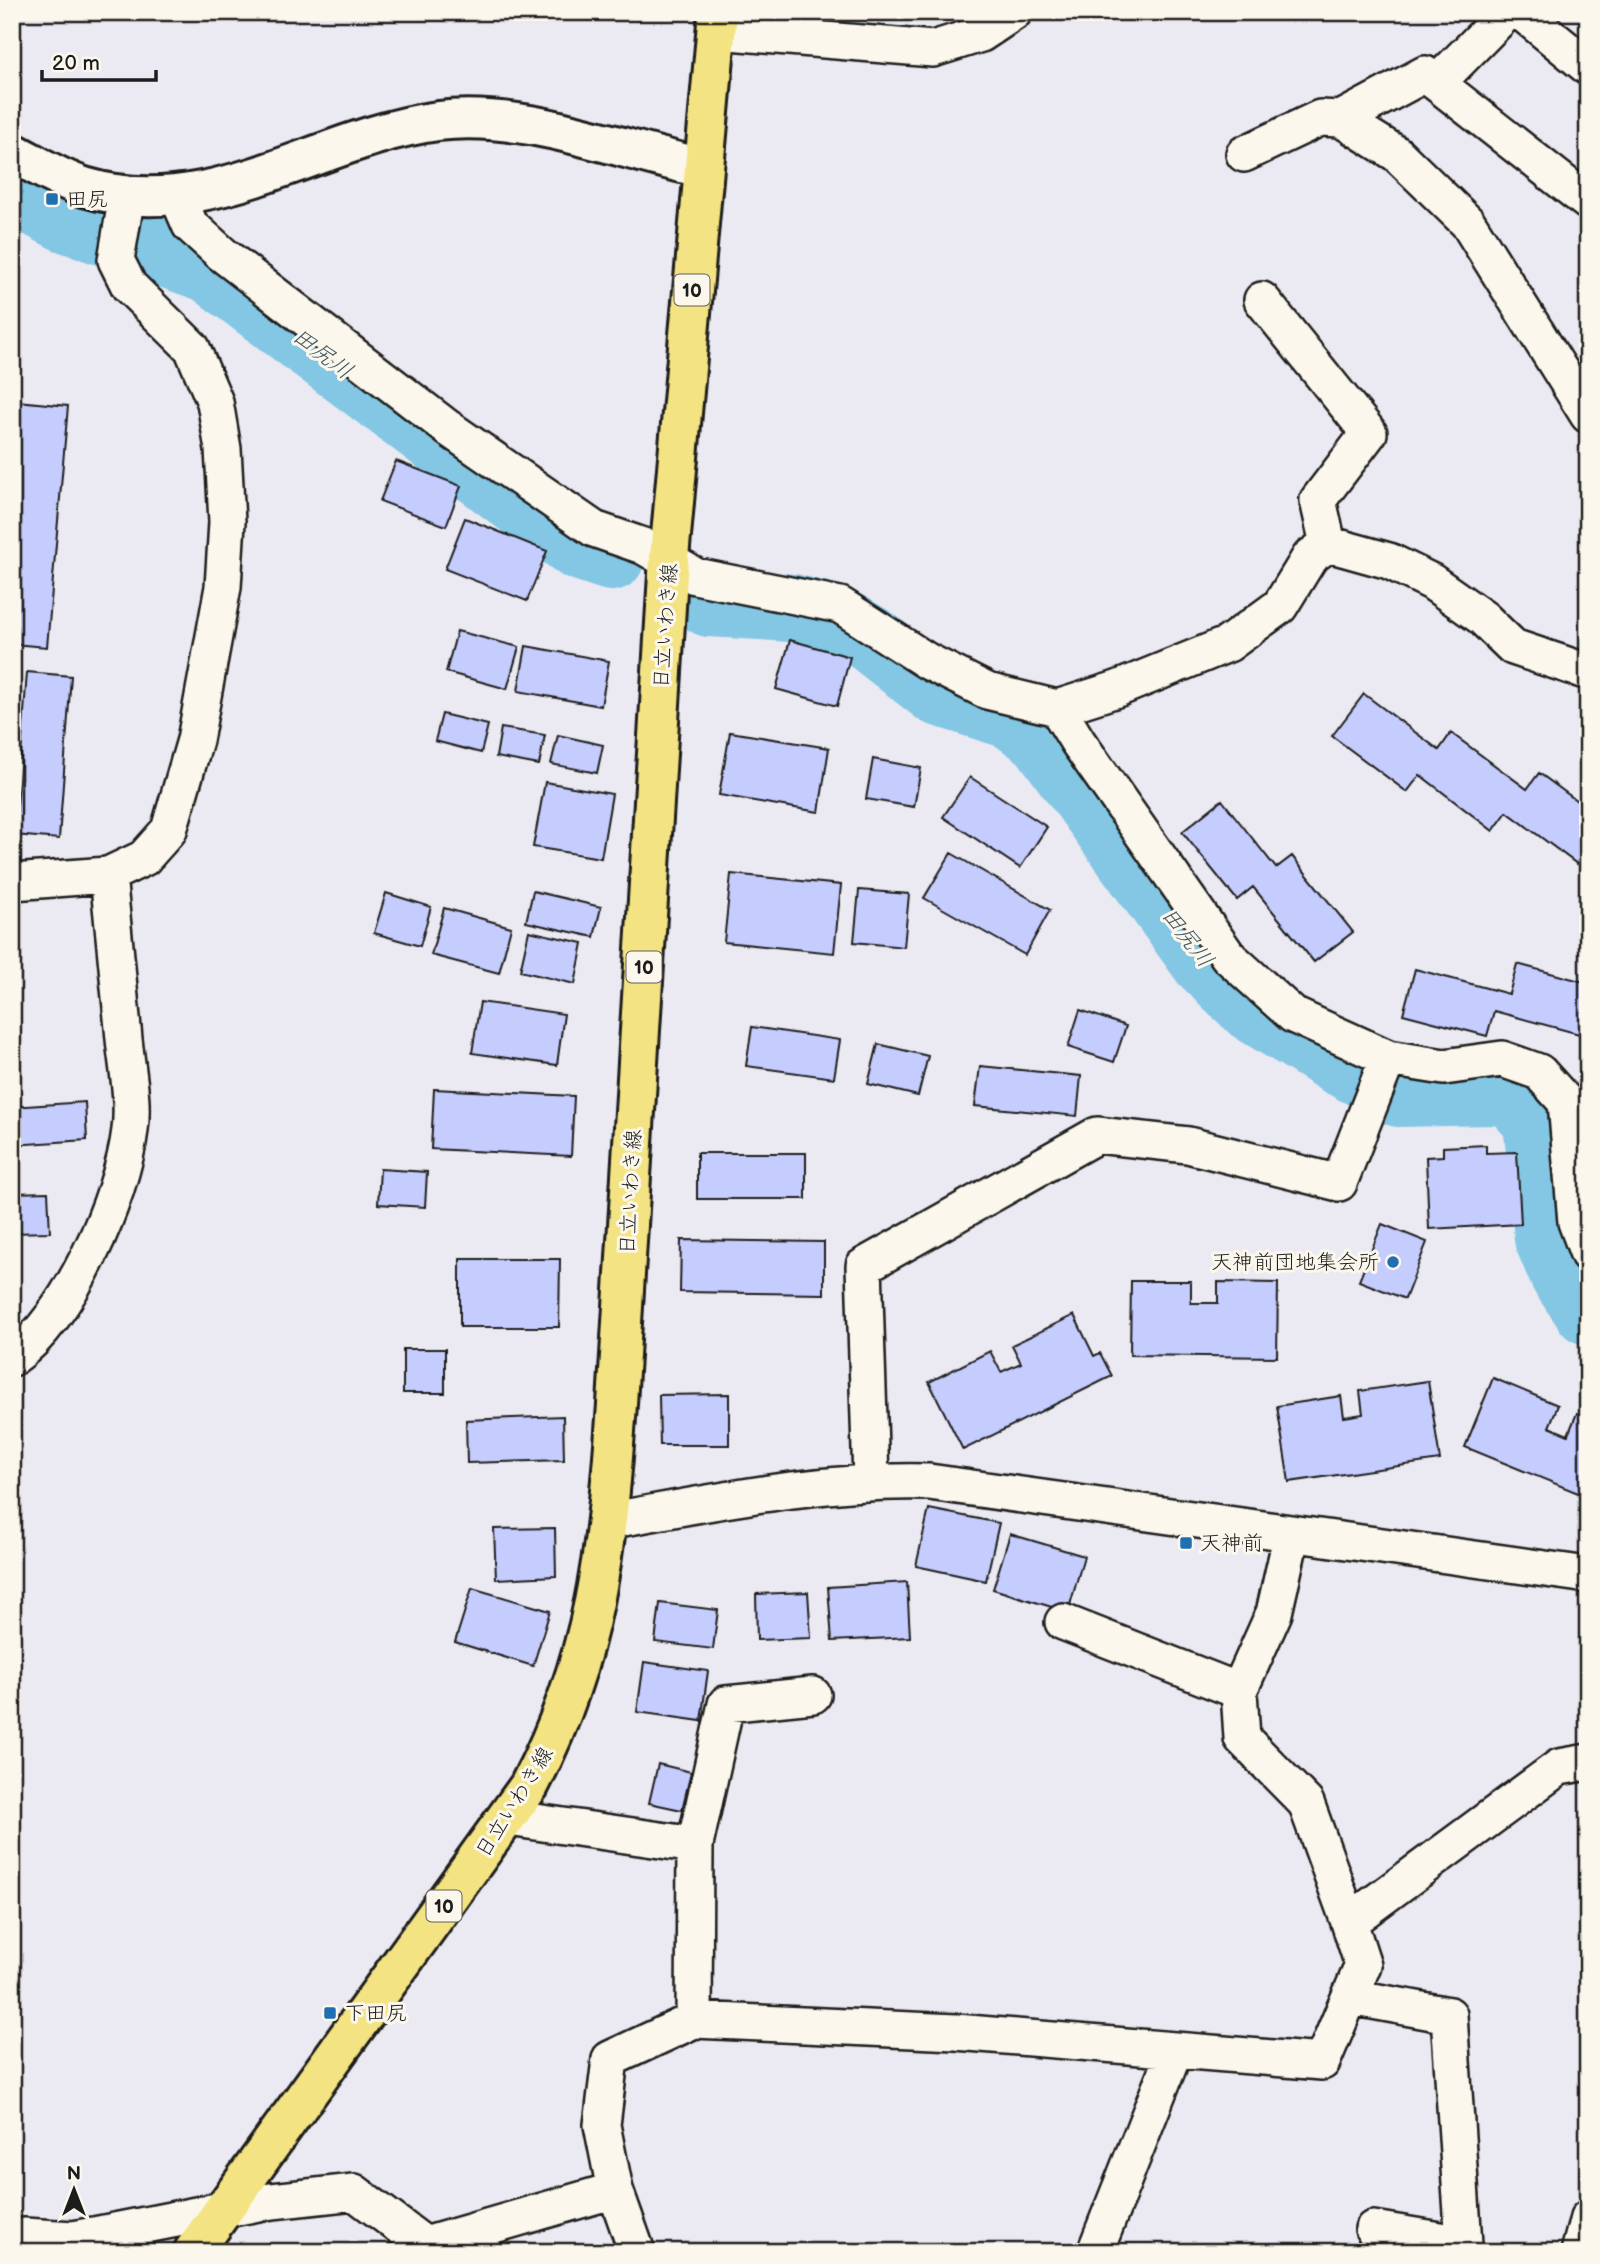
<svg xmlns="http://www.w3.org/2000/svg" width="1600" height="2264" viewBox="0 0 1600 2264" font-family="'Balsamiq Sans','Klee One',sans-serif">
<rect width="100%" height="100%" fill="#ebeaf2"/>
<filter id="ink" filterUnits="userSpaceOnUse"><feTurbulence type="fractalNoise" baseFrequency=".0143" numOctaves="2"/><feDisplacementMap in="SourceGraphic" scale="14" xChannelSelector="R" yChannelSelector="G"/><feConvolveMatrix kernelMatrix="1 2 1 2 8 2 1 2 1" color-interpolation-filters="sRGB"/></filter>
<g filter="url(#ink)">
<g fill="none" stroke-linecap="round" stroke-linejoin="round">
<path stroke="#83c7e4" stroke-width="68" d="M 12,190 L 65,218 L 210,269 L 578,546 L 611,557
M 709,603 L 792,608 L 836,619 L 872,640 L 938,692 L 1011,715 L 1043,738 L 1205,962 L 1252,1008 L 1338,1061 L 1399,1093 L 1495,1091 L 1512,1093 L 1537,1121 L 1548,1238 L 1563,1274 L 1588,1311"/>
</g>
<path fill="#c5cdff" stroke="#1c1c1c" stroke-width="2" d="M 17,401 L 68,406 L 47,647 L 12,644 L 12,456 Z
M 396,461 L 461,486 L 446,526 L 380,501 Z
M 465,518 L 547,551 L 527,601 L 445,569 Z
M 457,631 L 519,647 L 507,689 L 446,672 Z
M 790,640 L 850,657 L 837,706 L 776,689 Z
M 526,646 L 609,661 L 601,706 L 518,691 Z
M 27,672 L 71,676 L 59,839 L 15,835 Z
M 1364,694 L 1439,750 L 1451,733 L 1527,789 L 1539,773 L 1588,809 L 1588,850 L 1577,864 L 1507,812 L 1493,831 L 1420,775 L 1407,792 L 1332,736 Z
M 442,714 L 488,725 L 481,753 L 435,741 Z
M 501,728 L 545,735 L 539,765 L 496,757 Z
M 730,732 L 829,748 L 819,812 L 719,795 Z
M 558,735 L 603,745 L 597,773 L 551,764 Z
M 873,759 L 921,768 L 914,807 L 866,799 Z
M 970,777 L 1047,827 L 1020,868 L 943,817 Z
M 545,782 L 612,794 L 601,858 L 533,847 Z
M 1222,800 L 1276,868 L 1292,856 L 1353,932 L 1314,962 L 1253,887 L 1237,900 L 1182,832 Z
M 951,853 L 1050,910 L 1025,955 L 924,898 Z
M 731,874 L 841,885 L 834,953 L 724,942 Z
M 859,890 L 909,894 L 904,947 L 854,942 Z
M 533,891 L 601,907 L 594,937 L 526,922 Z
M 386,893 L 431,907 L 420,946 L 374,933 Z
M 444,908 L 511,927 L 499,973 L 431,955 Z
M 529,931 L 583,943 L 575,984 L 520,971 Z
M 1517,964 L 1588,983 L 1588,1016 L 1583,1035 L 1494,1011 L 1487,1036 L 1403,1014 L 1415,969 L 1509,994 Z
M 480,1002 L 564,1014 L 557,1065 L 472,1053 Z
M 1080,1010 L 1126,1026 L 1114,1062 L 1068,1047 Z
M 752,1027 L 840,1040 L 834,1078 L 746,1066 Z
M 878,1044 L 928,1056 L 918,1096 L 868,1084 Z
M 980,1066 L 1081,1076 L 1077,1116 L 975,1106 Z
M 434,1089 L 574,1096 L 571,1156 L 431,1149 Z
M 85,1102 L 87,1140 L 12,1145 L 12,1107 Z
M 1486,1145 L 1486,1153 L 1517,1152 L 1521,1224 L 1429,1229 L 1426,1157 L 1443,1156 L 1443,1147 Z
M 697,1153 L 806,1153 L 806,1199 L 697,1199 Z
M 380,1169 L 427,1172 L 425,1207 L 378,1204 Z
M 48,1192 L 50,1232 L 12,1233 L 12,1193 Z
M 1382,1224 L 1427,1242 L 1405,1299 L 1359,1281 Z
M 681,1240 L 824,1242 L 824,1294 L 680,1292 Z
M 460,1259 L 560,1259 L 559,1327 L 460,1327 Z
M 1131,1281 L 1191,1281 L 1191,1303 L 1218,1303 L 1218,1282 L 1278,1283 L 1277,1357 L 1130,1355 Z
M 1074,1315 L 1094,1356 L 1100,1353 L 1112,1376 L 963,1450 L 929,1382 L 990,1351 L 1001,1372 L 1021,1363 L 1012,1345 Z
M 403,1349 L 445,1349 L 445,1393 L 403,1393 Z
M 1493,1378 L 1558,1405 L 1549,1427 L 1568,1435 L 1577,1413 L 1588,1417 L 1588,1497 L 1465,1447 Z
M 1428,1381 L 1440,1460 L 1289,1482 L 1277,1406 L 1341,1396 L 1344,1417 L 1363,1414 L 1360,1391 Z
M 729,1394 L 729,1445 L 660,1445 L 659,1395 Z
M 563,1416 L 564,1460 L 467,1463 L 466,1420 Z
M 929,1509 L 999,1523 L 986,1581 L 916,1566 Z
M 555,1528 L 556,1576 L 496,1579 L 494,1529 Z
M 1010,1534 L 1084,1556 L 1068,1612 L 993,1589 Z
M 907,1582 L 910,1637 L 832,1641 L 828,1587 Z
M 472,1588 L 550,1611 L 533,1666 L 455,1642 Z
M 808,1592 L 811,1638 L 757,1640 L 756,1594 Z
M 660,1603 L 718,1610 L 713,1649 L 655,1642 Z
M 644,1662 L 708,1671 L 701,1721 L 637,1712 Z
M 658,1764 L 691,1772 L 682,1810 L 649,1803 Z"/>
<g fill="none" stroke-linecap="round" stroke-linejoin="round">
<g stroke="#1c1c1c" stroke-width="40">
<path id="minor" d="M 1521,12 L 1588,67
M 717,31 L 933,49 L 981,34 L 1014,12
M 1437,83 L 1507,12
M 1341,119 L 1425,74 L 1588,202
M 1244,154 L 1320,118 L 1341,119 L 1397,154 L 1468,223 L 1588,415
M 178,197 L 190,225 L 222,254 L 448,428 L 594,529 L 643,546 L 695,576 L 840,605 L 927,661 L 987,691 L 1057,708 L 1117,689 L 1228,644 L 1280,606 L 1310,557 L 1328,544 L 1389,561 L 1432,582 L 1483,618 L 1513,647 L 1588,672
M 1262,300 L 1369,433 L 1318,500 L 1328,544
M 1057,708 L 1078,742 L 1228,956 L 1293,1015 L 1388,1058 L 1444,1067 L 1502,1059 L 1539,1072 L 1566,1102 L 1576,1222 L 1588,1254
M 12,882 L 108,875 L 144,858 L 169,830 L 195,740 L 223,587 L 227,522 L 223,449 L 215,402 L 192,348 L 129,286 L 116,260 L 127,195
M 12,1358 C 69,1319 122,1197 130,1130 C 134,1101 127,1068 124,1039 C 119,984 113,929 108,875
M 871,1480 L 864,1266 L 1097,1135 L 1188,1145 L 1339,1183 L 1388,1058
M 607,1521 C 714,1502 821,1479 929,1482 L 1588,1575
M 1063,1622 L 1239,1691 L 1242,1738 L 1306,1803 L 1349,1922
M 1239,1691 L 1274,1613 L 1292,1533
M 508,1818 L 695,1845
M 1351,1997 L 1449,2015 L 1464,2244 L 1373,2229
M 694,2020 L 695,1845 L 726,1704 L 813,1695
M 615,2190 L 637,2252
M 12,2240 L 24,2236 L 74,2239 L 263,2202 L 354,2192 L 425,2245 L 615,2190 L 602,2125 L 610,2059 L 694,2020 L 956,2032 L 1322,2062 L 1363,1965 L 1349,1922 L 1559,1767 L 1588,1762
M 1095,2252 L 1175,2050
M 1579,2252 L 1588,2218"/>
</g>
<g stroke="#1c1c1c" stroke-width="44">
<path id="tertiary" d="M 12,152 C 35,164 59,179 84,187 C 211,225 317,137 438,121 C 523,110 620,150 703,168"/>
</g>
<g stroke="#1c1c1c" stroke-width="44">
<path id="primary" d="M 193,2252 L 529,1786 C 596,1657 607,1547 617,1404 L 669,558 L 718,12"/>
</g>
<use href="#minor" stroke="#fbf7ec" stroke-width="35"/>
<use href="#tertiary" stroke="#fbf7ec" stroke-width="38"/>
<use href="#primary" stroke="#f4e382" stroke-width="38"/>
</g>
</g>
<g fill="#1f6fb2" stroke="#fbf7ec" stroke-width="2.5">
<rect x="45" y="192" width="14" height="14" rx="3.5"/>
<circle cx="1393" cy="1262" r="7"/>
<rect x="1179" y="1536" width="14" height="14" rx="3.5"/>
<rect x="323" y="2006" width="14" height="14" rx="3.5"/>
</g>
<g text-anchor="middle" stroke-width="6" stroke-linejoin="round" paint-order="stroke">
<g fill="#fbf7ec" stroke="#5f5e5a" stroke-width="2">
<rect x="674.5" y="274.5" width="35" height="31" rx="5"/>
<rect x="626.5" y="951.5" width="35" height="31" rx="5"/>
<rect x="426.5" y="1890.5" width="35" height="31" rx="5"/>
</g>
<g font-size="19" font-weight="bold" fill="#1c1c1c">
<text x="692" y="297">10</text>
<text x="644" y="974">10</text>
<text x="444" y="1913">10</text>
</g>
<g font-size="21" fill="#1c1c1c" stroke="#fbf7ec" text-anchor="start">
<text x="66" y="206">田尻</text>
<text x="1379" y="1269" text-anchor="end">天神前団地集会所</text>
<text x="1200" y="1550">天神前</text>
<text x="344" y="2020">下田尻</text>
</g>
<g font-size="21" fill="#1c1c1c" stroke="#fbf7ec">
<text transform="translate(665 626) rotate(-86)" y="7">日立いわき線</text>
<text transform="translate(630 1192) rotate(-87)" y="7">日立いわき線</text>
<text transform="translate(514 1802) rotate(-58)" y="7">日立いわき線</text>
</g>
<g font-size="23" font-style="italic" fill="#405862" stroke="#fbf7ec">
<text transform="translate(323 353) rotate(37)" y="8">田尻川</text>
<text transform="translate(1188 937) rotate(52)" y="8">田尻川</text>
</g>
</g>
<rect width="1600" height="2264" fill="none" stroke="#fbf7ec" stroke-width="42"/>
<rect x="21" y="21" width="1558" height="2222" fill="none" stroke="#1c1c1c" stroke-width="2.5" filter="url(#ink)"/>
<g transform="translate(74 2190)" stroke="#fbf7ec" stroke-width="5" paint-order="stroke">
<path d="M0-5L12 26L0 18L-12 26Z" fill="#1c1c1c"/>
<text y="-10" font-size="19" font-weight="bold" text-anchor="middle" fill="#1c1c1c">N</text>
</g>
<path d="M42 70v10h114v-10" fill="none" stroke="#1c1c1c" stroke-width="3.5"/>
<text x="52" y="70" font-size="21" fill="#1c1c1c" stroke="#fbf7ec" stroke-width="5" paint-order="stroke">20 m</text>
</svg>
